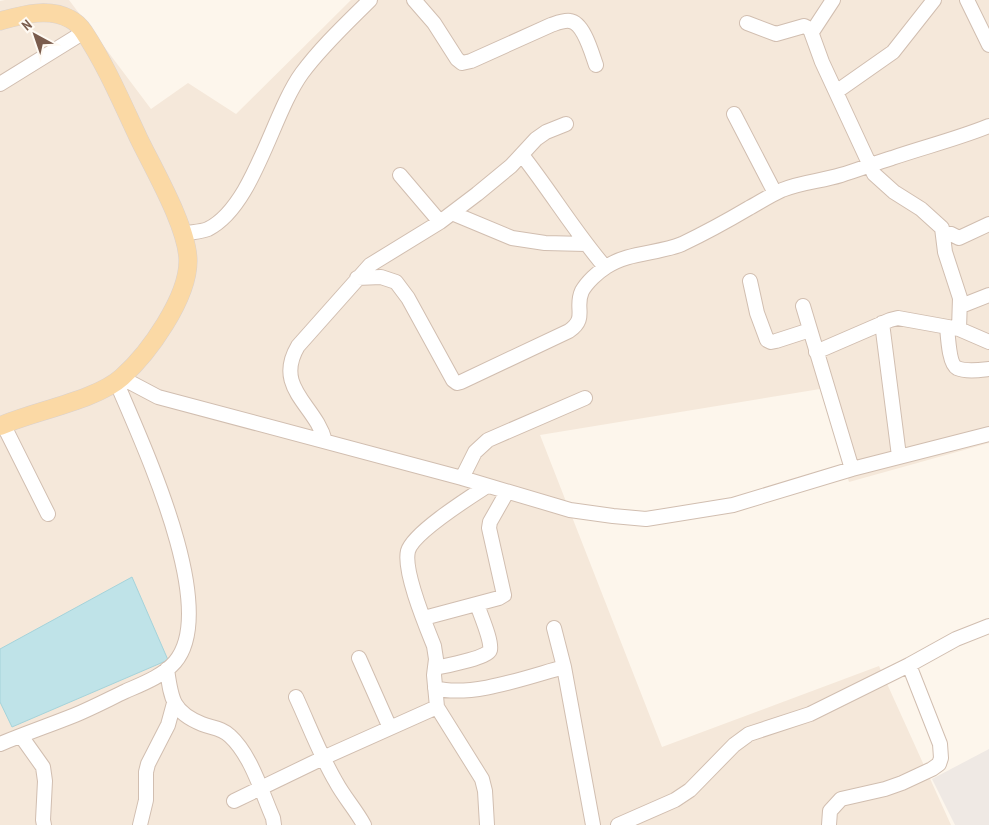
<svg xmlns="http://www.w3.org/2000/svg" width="989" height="825" viewBox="0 0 989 825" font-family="'PT Sans Narrow',sans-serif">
<rect width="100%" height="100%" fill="#fdf6ec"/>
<path fill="#f5e8da" d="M 5,0 L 69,0 L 151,109 L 188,83 L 236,114 L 351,0 L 989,0 L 989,443 L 849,482 L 820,389 L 540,435 L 662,747 L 879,666 L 951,825 L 0,825 L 0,1 Z"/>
<path fill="#efe9e4" d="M 989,749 L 989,825 L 955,825 L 932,779 Z"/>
<path fill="#bfe3e8" stroke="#a5d3da" d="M 132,577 L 168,660 L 12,727 L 0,702 L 0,649 Z"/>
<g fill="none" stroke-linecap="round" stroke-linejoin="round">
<g stroke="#d1beb0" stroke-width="16">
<path id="minor" d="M 414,0 L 434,23 L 457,59 L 462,63 L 471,61 L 551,25 C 557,23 564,20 570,21 C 584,23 592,54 596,65
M 967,0 L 989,45
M 747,23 L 776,34 L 804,26 L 810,29 L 822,62 L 874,174 L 894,192 L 921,209 L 942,228 L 945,252 L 960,298 L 959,329
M 812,32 L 833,0
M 0,84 L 84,32
M 836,92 L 893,52 L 934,0
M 734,114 L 775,193
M 522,155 C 551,192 575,232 605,267
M 400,175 L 440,222
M 452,213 L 512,238 L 545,243 L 586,244
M 944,233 L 951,234 L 959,238 L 989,224
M 182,234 C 190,232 201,232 208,229 C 254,206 272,114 302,73 C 322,46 347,23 370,0
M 357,278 L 381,277 L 396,282 L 408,298 L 453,380 L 457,383 L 461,382 L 569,331 C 588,318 574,308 582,291 C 587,282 598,272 606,267 C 628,252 658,254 682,244 C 705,233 727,221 749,208 C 760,202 771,195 782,190 C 801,182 822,181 841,175 C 858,170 875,163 892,158 C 924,147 957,139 989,126
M 750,281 L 757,313 L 767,340 L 771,342 L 776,341 L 810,330
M 803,306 L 852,469
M 961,306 L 989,295
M 882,323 L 899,456
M 947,327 C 948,336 949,364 957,368 C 966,372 980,370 989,369
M 816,352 L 890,320 L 898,318 L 959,329 L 989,342
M 122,378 L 158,397 L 462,478 L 570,510 L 613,516 L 646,519 L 733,505 L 852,469 L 989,434
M 3,424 L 48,514
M 325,441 C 316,405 273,388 298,346 L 370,265 L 440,222 L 477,194 L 511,166 L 536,139 L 546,132 L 566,124
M 462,478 L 475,452 L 488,440 L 585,398
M 487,486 C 470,497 413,533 408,551 C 403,571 426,626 434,646 L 436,659 L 434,675 L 437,707 L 482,779 L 485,791 L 487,825
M 424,618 L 499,598 L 504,595 L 489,528 L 490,522 L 507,492
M 554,628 L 564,667 L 593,825
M 359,658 L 390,728
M 435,668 C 444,666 488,658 490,650 C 492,640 480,614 477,604
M 167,669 C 171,698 172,712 202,724 C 212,728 222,728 230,736 C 251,755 262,793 273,818 L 274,825
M 435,688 C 471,698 527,677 564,667
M 296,697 C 309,725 320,755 336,782 C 344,797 356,810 364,825
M 21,736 L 43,767 L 45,781 L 43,820 L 44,825
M 0,744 C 24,734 50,725 75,715 C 92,708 109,699 126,691 C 142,684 163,676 175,662 C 221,608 140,439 116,381
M 234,801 L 323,758 L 437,707
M 140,825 L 146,800 L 146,772 L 148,764 L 168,725 L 174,703
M 618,825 L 675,800 L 690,790 L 734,745 L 749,734 L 810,714 L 909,665 L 956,639 L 989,626
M 829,825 L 830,811 L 841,799 L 885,789 L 902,783 L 932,769 L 939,764 L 941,758 L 940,744 L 909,665"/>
</g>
<g stroke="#dad1cd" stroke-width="19">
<path id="major" d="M 0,21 C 22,15 48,7 70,19 C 76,22 80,26 84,32 C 106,65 122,103 139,139 C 154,170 188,228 188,261 C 188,298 149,353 122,377 C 97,400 34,411 0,426"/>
</g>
<use href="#minor" stroke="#fff" stroke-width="14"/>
<use href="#major" stroke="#fbd9a5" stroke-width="18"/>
</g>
<g transform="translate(35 35) rotate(320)" stroke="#fffaf3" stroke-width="4" paint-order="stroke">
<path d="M0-4L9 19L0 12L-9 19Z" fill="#7a5c4d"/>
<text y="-8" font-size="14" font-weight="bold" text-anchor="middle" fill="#7a5c4d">N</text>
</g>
</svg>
